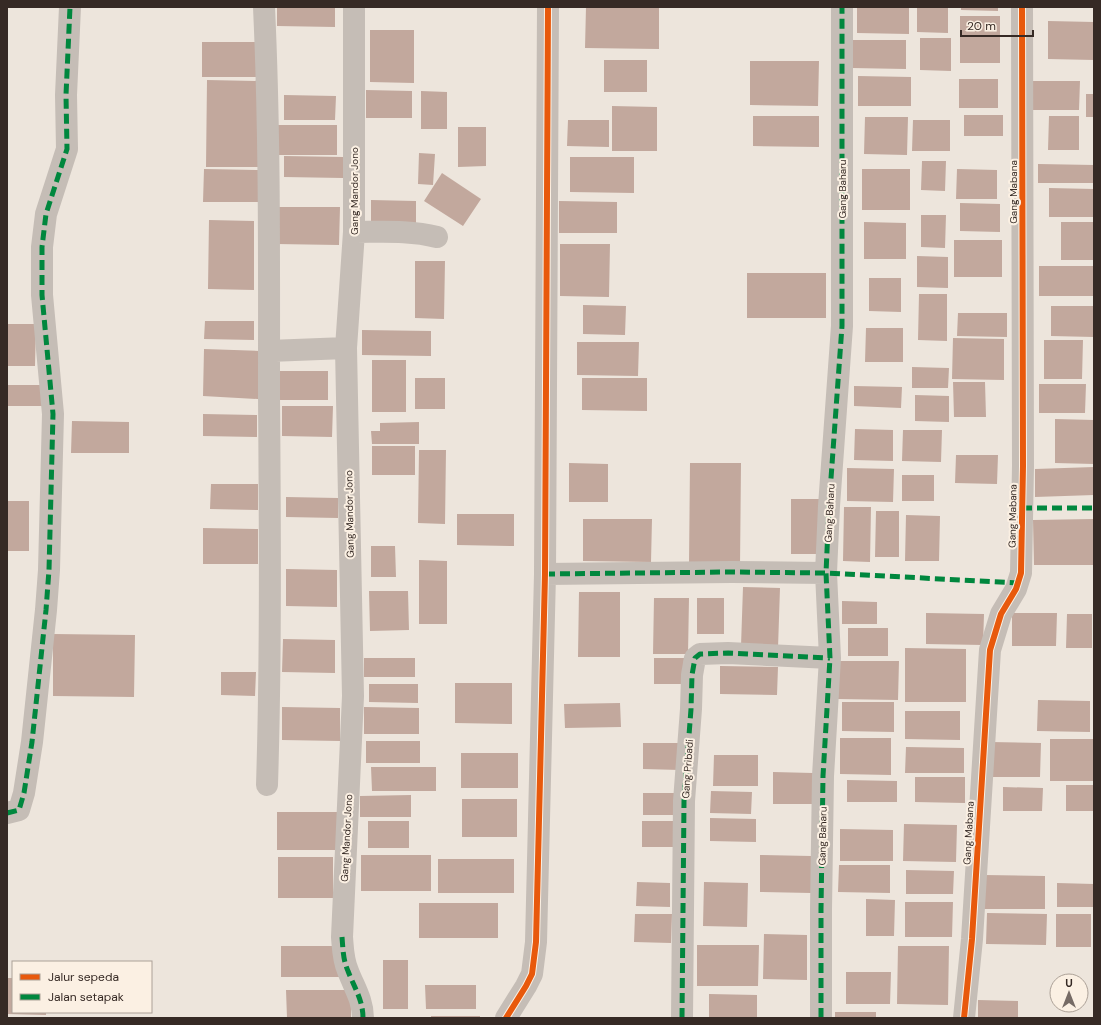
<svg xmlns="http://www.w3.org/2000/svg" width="1101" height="1025" viewBox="0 0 1101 1025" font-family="'DM Sans',sans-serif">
<rect width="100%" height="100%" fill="#ede5dc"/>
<path fill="#c2a89d" d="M 277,7 L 335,7 L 335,27 L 277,26 Z
M 586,7 L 659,7 L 659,49 L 585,48 Z
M 857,7 L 909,7 L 909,34 L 857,33 Z
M 917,7 L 948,7 L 948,33 L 917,32 Z
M 961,7 L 998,7 L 998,11 L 961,10 Z
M 960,16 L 1000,16 L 1000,63 L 960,63 Z
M 1048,21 L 1094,22 L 1094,60 L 1048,59 Z
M 370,30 L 414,30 L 414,83 L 370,82 Z
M 920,38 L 951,38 L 951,71 L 920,70 Z
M 852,40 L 906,40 L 906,69 L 852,68 Z
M 202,42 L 262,42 L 262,77 L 202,77 Z
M 604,60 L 647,60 L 647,92 L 604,92 Z
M 750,61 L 819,61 L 818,106 L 750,105 Z
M 858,76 L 911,77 L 911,106 L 858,106 Z
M 959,79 L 998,79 L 998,108 L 959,108 Z
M 207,80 L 261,81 L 260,167 L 206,167 Z
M 1033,81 L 1080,81 L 1079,110 L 1032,110 Z
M 366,90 L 412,91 L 412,118 L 366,118 Z
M 421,91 L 447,92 L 447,129 L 421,129 Z
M 1086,94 L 1094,94 L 1094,117 L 1086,117 Z
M 284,95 L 336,96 L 335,120 L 284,120 Z
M 612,106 L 657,107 L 657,151 L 612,151 Z
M 964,115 L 1003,115 L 1003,136 L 964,136 Z
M 753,116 L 819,116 L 819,147 L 753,146 Z
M 1049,116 L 1079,116 L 1079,150 L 1048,150 Z
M 865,117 L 908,117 L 907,155 L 864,154 Z
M 568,120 L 609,120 L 609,147 L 567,146 Z
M 913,120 L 950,120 L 950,151 L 912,151 Z
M 278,125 L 337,125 L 337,155 L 278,155 Z
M 458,127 L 486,127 L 486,166 L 458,167 Z
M 419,153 L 435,154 L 433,185 L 418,184 Z
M 284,156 L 343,157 L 343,178 L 284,177 Z
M 570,157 L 634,157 L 634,193 L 570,192 Z
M 922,161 L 946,161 L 945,191 L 921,190 Z
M 1038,164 L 1094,165 L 1094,183 L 1038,183 Z
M 204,169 L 261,170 L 261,202 L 203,202 Z
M 862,169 L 910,169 L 910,210 L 862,210 Z
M 957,169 L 997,170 L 997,199 L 956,199 Z
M 442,173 L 481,199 L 463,226 L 424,201 Z
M 1049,188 L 1094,189 L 1094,217 L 1049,217 Z
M 371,200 L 416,201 L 416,231 L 371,231 Z
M 559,201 L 617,202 L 617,233 L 559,233 Z
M 960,203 L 1000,204 L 1000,232 L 960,231 Z
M 277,207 L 340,207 L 339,245 L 276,244 Z
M 921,215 L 946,215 L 945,248 L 921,247 Z
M 209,220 L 254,221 L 254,290 L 208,289 Z
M 864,222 L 906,223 L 906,259 L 864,259 Z
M 1061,222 L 1094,222 L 1094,260 L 1061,260 Z
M 954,240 L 1002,240 L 1002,277 L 954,277 Z
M 560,244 L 610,244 L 609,297 L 560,296 Z
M 917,256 L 948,257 L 948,288 L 917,287 Z
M 415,261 L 445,261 L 444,319 L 415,318 Z
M 1039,266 L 1094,266 L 1094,296 L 1039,296 Z
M 747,273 L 826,273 L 826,318 L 747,318 Z
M 869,278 L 901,278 L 901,312 L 869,311 Z
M 919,294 L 947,294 L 947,341 L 918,340 Z
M 583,305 L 626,306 L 625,335 L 583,334 Z
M 1051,306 L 1094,306 L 1094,337 L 1051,336 Z
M 958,313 L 1007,313 L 1007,337 L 957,336 Z
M 205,321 L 254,321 L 254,340 L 204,339 Z
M 7,324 L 36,324 L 35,366 L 7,366 Z
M 866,328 L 903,328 L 903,362 L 865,362 Z
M 362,330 L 431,331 L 431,356 L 362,355 Z
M 953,338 L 1004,339 L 1004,380 L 952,379 Z
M 1044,340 L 1083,340 L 1082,379 L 1044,379 Z
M 577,342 L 639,342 L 638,376 L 577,375 Z
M 204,349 L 260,351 L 258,399 L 203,396 Z
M 372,360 L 406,360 L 406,412 L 372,412 Z
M 912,367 L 949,368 L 948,388 L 912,388 Z
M 278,371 L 328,371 L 328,400 L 277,400 Z
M 415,378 L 445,378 L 445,409 L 415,409 Z
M 582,378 L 647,378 L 647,411 L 582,410 Z
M 953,382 L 985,382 L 986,417 L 954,417 Z
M 1039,384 L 1086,384 L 1085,413 L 1039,413 Z
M 7,385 L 44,385 L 44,406 L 7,406 Z
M 854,386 L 902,387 L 901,408 L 854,406 Z
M 915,395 L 949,396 L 949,422 L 915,421 Z
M 282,406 L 333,406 L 332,437 L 282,436 Z
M 203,414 L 257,415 L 257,437 L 203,436 Z
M 1055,419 L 1094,420 L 1094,464 L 1055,463 Z
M 72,421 L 129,422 L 129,453 L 71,453 Z
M 419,422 L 419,444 L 372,444 L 371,431 L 380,431 L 380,423 Z
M 855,429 L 893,430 L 893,461 L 854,460 Z
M 903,430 L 942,430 L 941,462 L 902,461 Z
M 372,446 L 415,446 L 415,475 L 372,475 Z
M 419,450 L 446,450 L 445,524 L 418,523 Z
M 956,455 L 998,455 L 997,484 L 955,483 Z
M 569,463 L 608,464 L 608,502 L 569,502 Z
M 690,463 L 741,463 L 740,566 L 689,566 Z
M 1094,467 L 1094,495 L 1035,497 L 1035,469 Z
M 847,468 L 894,469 L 893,502 L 847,501 Z
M 902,475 L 934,475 L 934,501 L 902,501 Z
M 211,484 L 258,484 L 258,510 L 210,509 Z
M 286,497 L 338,498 L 338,518 L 286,517 Z
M 791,499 L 825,499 L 824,554 L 791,554 Z
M 7,501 L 29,501 L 29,551 L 7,551 Z
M 844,507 L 871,507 L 870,562 L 843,561 Z
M 876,511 L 899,511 L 899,557 L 875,557 Z
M 457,514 L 514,514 L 514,546 L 457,545 Z
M 906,515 L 940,516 L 939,561 L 905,561 Z
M 583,519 L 652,519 L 651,562 L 583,561 Z
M 1094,519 L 1094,565 L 1034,565 L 1033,520 Z
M 203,528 L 258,529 L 258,564 L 203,564 Z
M 371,546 L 395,546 L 396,577 L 371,577 Z
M 419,560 L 447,561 L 447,624 L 419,624 Z
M 286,569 L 337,570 L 337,607 L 286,606 Z
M 743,587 L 780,588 L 778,648 L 741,646 Z
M 369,591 L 408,591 L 409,630 L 370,631 Z
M 579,592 L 620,592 L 620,657 L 578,657 Z
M 654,598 L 689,598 L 688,654 L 653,654 Z
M 697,598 L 724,598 L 724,634 L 697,634 Z
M 842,601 L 877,602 L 877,624 L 842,624 Z
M 926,613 L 984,614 L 983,645 L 926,644 Z
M 1012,613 L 1057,613 L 1056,646 L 1012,646 Z
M 1067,614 L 1092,614 L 1092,648 L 1066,648 Z
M 848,628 L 888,628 L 888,656 L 848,656 Z
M 53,634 L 135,635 L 134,697 L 53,696 Z
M 283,639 L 335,640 L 335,673 L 282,672 Z
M 905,648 L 966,649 L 966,702 L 905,702 Z
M 364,658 L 415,658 L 415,677 L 364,677 Z
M 654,658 L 684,658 L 683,684 L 654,684 Z
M 839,661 L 899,661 L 898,700 L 838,699 Z
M 720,666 L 778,667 L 777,695 L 720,694 Z
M 221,672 L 256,672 L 255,696 L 221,695 Z
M 455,683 L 512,683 L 512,724 L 455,723 Z
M 369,684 L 418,684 L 418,703 L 369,702 Z
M 1038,700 L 1090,701 L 1090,732 L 1037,731 Z
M 842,702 L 894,702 L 894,732 L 842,731 Z
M 620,703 L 621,727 L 565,728 L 564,704 Z
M 282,707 L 340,708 L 340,741 L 282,740 Z
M 364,707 L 419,708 L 419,734 L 364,734 Z
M 905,711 L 960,711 L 960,740 L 905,739 Z
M 840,738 L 891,738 L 891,775 L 840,774 Z
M 1050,739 L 1094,739 L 1094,781 L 1050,781 Z
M 366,741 L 420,741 L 420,763 L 366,763 Z
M 990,742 L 1041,743 L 1040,777 L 989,777 Z
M 643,743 L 680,743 L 680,770 L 643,769 Z
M 906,747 L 964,748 L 964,773 L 905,773 Z
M 461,753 L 518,753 L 518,788 L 461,788 Z
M 714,755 L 758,755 L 758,786 L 713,786 Z
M 371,767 L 436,767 L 436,791 L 372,791 Z
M 773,772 L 813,773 L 813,804 L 773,804 Z
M 915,777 L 965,777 L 965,803 L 915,802 Z
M 847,780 L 897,781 L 897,802 L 847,802 Z
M 1066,785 L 1094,785 L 1094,811 L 1066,811 Z
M 1003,787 L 1043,788 L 1042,811 L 1003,811 Z
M 711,791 L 752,792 L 751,814 L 710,813 Z
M 643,793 L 679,793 L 678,815 L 643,815 Z
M 411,795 L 411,817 L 360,817 L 360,796 Z
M 462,799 L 517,799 L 517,837 L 462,837 Z
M 277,812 L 343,812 L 343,850 L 277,850 Z
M 710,818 L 756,819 L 756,842 L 710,841 Z
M 368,821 L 409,821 L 409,848 L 368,848 Z
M 642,821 L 679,821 L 679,847 L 642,847 Z
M 904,824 L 957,825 L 956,862 L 903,861 Z
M 840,829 L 893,830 L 893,861 L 840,861 Z
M 361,855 L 431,855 L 431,891 L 361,891 Z
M 760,855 L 811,856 L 811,893 L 760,892 Z
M 278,857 L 333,857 L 333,898 L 278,898 Z
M 438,859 L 514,859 L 514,893 L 438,893 Z
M 839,865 L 890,865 L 890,893 L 838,892 Z
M 906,870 L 954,871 L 953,894 L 906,894 Z
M 984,875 L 1045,876 L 1045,909 L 984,909 Z
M 637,882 L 670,883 L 670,907 L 636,906 Z
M 704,882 L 748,883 L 747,927 L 703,926 Z
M 1057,883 L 1094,884 L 1094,907 L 1057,907 Z
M 866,899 L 895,900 L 894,936 L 866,936 Z
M 905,902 L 953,902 L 952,937 L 905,937 Z
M 419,903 L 498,903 L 498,938 L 419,938 Z
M 987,913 L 1047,914 L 1046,945 L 986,944 Z
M 635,914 L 672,914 L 671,943 L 634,942 Z
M 1056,914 L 1091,914 L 1091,947 L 1056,947 Z
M 764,934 L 807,935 L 807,980 L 763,979 Z
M 697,945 L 759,945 L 758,986 L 697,986 Z
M 281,946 L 339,946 L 339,977 L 281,977 Z
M 898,946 L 949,946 L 948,1005 L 897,1004 Z
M 383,960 L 408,960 L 408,1009 L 383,1009 Z
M 846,972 L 891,972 L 890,1004 L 846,1004 Z
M 7,978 L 13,978 L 13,1012 L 46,1012 L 46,1015 L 7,1014 Z
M 425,985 L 476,985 L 476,1009 L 426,1009 Z
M 286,990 L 351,990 L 351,1018 L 287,1018 Z
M 709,994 L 757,995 L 757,1018 L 709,1018 Z
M 978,1000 L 1018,1001 L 1018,1018 L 978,1018 Z
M 835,1012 L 876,1012 L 876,1018 L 835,1018 Z
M 431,1016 L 480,1016 L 480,1018 L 431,1018 Z"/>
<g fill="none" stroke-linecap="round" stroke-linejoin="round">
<path stroke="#c5bdb6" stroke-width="22" d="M 264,7 C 270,136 269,265 269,394 C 270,524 271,655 267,785
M 354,7 L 354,232 L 346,348 L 353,696 L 342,937 C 343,949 343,960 348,971 C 354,987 363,1000 363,1018
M 354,232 C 382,232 410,230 437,237
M 269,351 L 346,348
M 545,574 L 731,572 L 826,573
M 7,813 L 19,810 L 24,793 L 32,742 L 46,610 L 49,570 L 53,414 L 42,295 L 42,247 L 46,214 L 67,149 L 66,95 L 70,7
M 506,1018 L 526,986 L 532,974 L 536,942 L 545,574 L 548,7
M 682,1018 L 684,801 L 691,709 L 692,675 L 695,658 L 700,654 L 728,653 L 830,658
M 821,1018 L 821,909 L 823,776 L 830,658 L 826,573 L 829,506 L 842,326 L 842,7
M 964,1018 L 972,939 L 990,650 L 1001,614 L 1016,589 L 1021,573 L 1023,466 L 1022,7"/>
<path stroke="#00873e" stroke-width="5" stroke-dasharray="10 5" stroke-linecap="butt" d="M 1022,508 L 1094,508
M 545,574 L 731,572 L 826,573 L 1019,583 L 1018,585
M 7,813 L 19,810 L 24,793 L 32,742 L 46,610 L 49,570 L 53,414 L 42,295 L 42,247 L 46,214 L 67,149 L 66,95 L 70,7
M 342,937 C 343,949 343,960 348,971 C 354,987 363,1000 363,1018
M 682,1018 L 684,801 L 691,709 L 692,675 L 695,658 L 700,654 L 728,653 L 830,658
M 821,1018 L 821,909 L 823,776 L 830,658 L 826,573 L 829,506 L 842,326 L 842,7"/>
<g stroke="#fbf0e3" stroke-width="8">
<path id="cycleway" d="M 506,1018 L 526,986 L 532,974 L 536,942 L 545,574 L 548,7
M 964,1018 L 972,939 L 990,650 L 1001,614 L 1016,589 L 1021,573 L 1023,466 L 1022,7"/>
</g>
<use href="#cycleway" stroke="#e8590c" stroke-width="6"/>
</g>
<g text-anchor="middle" stroke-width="4" stroke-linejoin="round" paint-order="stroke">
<g font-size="10" fill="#362a25" stroke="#fbf0e3">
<text transform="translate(842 189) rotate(-90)" y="4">Gang Baharu</text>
<text transform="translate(354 191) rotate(-90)" y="4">Gang Mandor Jono</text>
<text transform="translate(1013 192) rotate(-90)" y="4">Gang Mabana</text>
<text transform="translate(829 513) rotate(-87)" y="4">Gang Baharu</text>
<text transform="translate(349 514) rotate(-91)" y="4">Gang Mandor Jono</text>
<text transform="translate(1012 516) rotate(-89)" y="4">Gang Mabana</text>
<text transform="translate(687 769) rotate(-86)" y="4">Gang Pribadi</text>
<text transform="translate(968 833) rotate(-87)" y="4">Gang Mabana</text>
<text transform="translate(822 836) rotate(-89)" y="4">Gang Baharu</text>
<text transform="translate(346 838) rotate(-87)" y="4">Gang Mandor Jono</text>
</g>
</g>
<rect width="1101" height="1025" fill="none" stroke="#362a25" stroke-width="16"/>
<rect x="12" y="961" width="140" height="52" fill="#fbf0e3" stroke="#aca197"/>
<rect x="20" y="974" width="20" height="6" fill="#e8590c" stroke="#aca197"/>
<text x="48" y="981" font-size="12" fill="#362a25">Jalur sepeda</text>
<rect x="20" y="994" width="20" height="6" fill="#00873e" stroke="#aca197"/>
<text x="48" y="1001" font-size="12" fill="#362a25">Jalan setapak</text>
<g transform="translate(1069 993)"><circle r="19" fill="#fbf0e3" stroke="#aca197"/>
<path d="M0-3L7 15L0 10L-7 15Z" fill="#766b65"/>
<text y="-6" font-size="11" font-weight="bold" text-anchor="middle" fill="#362a25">U</text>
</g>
<path d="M961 30v6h72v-6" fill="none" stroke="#362a25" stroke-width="2"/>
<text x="967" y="30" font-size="12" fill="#362a25" stroke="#fbf0e3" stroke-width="3" paint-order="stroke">20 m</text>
</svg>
